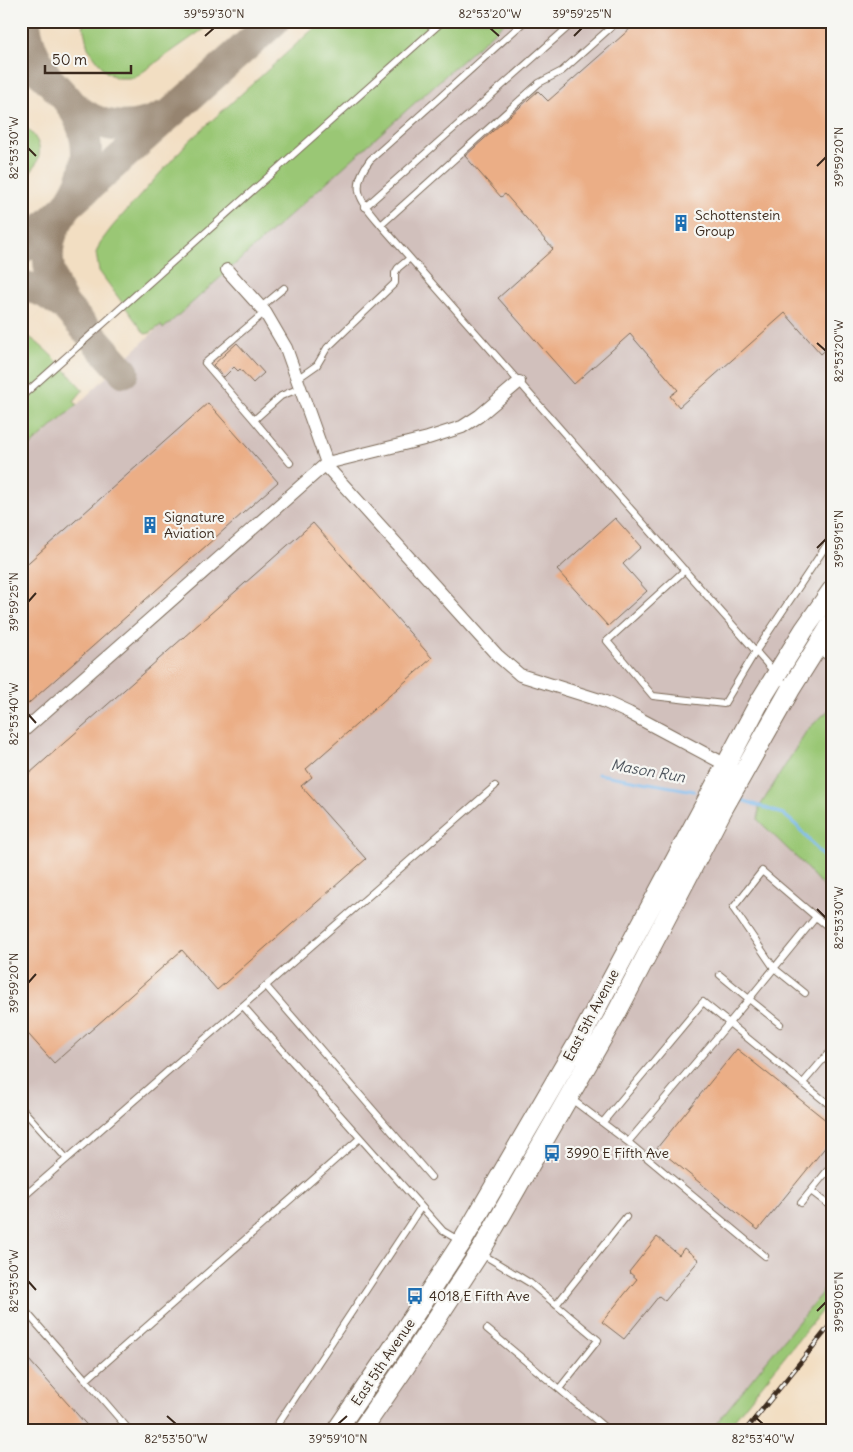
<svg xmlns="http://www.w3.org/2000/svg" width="853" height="1452" viewBox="0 0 853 1452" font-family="Delius,sans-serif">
<rect width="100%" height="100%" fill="#f6f6f2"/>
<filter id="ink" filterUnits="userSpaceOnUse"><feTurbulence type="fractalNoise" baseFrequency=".02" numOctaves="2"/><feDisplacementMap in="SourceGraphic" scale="10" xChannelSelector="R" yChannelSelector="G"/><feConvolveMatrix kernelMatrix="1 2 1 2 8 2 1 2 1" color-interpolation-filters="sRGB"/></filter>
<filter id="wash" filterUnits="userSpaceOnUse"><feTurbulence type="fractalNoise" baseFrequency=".0096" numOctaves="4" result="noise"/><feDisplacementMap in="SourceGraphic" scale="20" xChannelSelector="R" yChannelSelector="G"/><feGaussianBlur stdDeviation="1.12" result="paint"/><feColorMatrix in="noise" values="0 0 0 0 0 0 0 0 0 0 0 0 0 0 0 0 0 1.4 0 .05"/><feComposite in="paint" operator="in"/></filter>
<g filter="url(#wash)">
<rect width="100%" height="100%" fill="#f2dec2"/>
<path fill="#d1c0bc" d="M 506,21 L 832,21 L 832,1280 L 710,1431 L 21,1431 L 21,455 L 77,405 L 161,325 L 163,328 Z"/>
<path fill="#9ac775" stroke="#6a784a" d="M 82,21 L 215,21 L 134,78 L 117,78 L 106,72 L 88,48 Z
M 322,21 L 506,21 L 163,329 L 161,325 L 150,333 L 145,334 L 99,271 L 96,253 L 100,243 L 112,227 L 188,142 Z
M 21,123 C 49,145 42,161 21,184 Z
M 21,332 C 44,344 66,371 83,390 L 74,401 L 77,405 L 21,454 Z
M 832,707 L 832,896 L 800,861 L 758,820 L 759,808 L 807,730 Z
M 832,1280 L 832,1298 L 725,1431 L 710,1431 Z"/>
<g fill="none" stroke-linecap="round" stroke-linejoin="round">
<path stroke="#7bbaef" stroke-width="3" d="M 598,774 L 694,791
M 742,800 L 783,814 L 796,825 L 832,867"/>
<path stroke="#968470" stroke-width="31" d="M 25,21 C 27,42 35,60 47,77
M 21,59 C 39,68 51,82 64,96 C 88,124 94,159 76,191 C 69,205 59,216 53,231 C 43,257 50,284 65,306
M 71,104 C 99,130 130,132 164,116
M 21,249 L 67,206 L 274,21
M 21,285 L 44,292 L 65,306 L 124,372"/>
</g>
<g id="blocks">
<path fill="#ebae86" d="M 639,21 L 832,21 L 832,344 L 821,354 L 785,313 L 679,407 L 670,396 L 678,390 L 630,334 L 574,384 L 498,298 L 553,249 L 505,194 L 501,197 L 465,156 L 538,91 L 548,101 Z
M 237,343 L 264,373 L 253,383 L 240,369 L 238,371 L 234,367 L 224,377 L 213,365 Z
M 208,403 L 278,482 L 21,710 L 21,569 Z
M 615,518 L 641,547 L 623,564 L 647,591 L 608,626 L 557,570 Z
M 313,523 L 432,658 L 306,769 L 312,777 L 301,786 L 366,859 L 217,990 L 182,950 L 54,1063 L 21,1026 L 21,781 Z
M 737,1049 L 832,1125 L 832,1139 L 758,1230 L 657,1148 Z
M 657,1237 L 679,1255 L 684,1248 L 699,1260 L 665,1301 L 659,1296 L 624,1339 L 602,1322 L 637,1279 L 629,1272 Z
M 21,1351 L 92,1431 L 21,1431 Z"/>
</g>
</g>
<g filter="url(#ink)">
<use href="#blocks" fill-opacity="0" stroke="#7b6957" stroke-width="1"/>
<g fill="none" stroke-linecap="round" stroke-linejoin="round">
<g stroke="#7b6957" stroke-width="8">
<path id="lane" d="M 525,21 L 370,160 C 348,189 361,201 381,225 L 789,689
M 365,207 L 575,21
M 381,225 L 539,83 L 562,71 L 618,21
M 261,307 L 284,288
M 297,379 L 317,365 L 327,348 L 395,283 L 395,273 L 398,268 L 410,258
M 21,397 L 443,21
M 254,420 L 205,363 L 265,312
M 290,463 L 254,420 L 281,396 L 300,388
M 685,570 L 607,641 L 653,696 L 724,704 L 756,651 L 832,537
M 817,649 L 832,660
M 720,975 L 749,999 L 729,1023 L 832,1107
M 266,986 L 431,1177
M 805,993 L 774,968 L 733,908 L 762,871 L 816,917
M 243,1006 L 443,1231 L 460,1241
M 780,1024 L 749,999 L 816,917 L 832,930
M 803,1083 L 832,1049
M 570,1098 L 628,1142 L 765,1256
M 24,1111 L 67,1159
M 603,1122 L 703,1002 L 729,1023 L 628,1142
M 811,1191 L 832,1207
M 21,1199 L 495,786
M 801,1203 L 832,1165
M 482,1254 L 530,1283 L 598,1340 L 559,1389 L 609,1431
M 556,1305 L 626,1217
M 21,1306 L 86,1380
M 487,1329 L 559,1389
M 130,1431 L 86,1380 L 360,1138
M 273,1431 L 421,1207"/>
</g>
<g stroke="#7b6957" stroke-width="14">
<path id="street" d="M 227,270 L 265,312 L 286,348 L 329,469 L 497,655 L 520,675 L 603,701 L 629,713 L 732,768
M 21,733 L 327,463 L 428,438 L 462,427 L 479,416 L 519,382"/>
</g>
<g stroke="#7b6957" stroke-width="21">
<path id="primary" d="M 336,1431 L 390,1352 L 462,1242 L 580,1039 L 760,701 L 804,630 L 832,590
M 361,1431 L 405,1367 L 480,1252 L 616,1014 L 724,807 L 790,690 L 832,623"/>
</g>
<use href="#lane" stroke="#fff" stroke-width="6"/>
<use href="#street" stroke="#fff" stroke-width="12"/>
<use href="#primary" stroke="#fff" stroke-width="19"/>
<g stroke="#3b2a1e" stroke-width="5">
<path id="rail" d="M 745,1431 L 832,1323"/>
</g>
<use href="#rail" stroke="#f6f6f2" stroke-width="3" stroke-dasharray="9" stroke-linecap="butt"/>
</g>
</g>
<path fill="none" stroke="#3b2a1e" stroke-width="2" d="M 490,28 L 499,36M 205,36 L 214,28M 574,36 L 582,28M 28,148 L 36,156M 817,166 L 826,157M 817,343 L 826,351M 817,548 L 826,539M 28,602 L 36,593M 28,714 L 36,723M 817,909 L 826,918M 28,983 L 36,974M 28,1281 L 36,1290M 817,1311 L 826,1302M 167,1416 L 176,1424M 754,1416 L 763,1424M 338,1424 L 347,1416"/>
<defs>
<g id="building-bare" transform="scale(1.35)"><path d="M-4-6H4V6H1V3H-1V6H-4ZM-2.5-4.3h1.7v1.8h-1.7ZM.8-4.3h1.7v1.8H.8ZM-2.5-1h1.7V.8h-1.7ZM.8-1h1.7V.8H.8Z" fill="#1f6fb2" stroke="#f6f6f2" stroke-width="2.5" paint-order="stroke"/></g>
<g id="bus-bare" transform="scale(1.35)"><path d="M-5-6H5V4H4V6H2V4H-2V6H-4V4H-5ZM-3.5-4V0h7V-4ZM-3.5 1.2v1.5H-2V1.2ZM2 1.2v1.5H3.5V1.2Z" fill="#1f6fb2" stroke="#f6f6f2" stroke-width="2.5" paint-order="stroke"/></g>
</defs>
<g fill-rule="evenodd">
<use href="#building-bare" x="681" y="223"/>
<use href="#building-bare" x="150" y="525"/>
<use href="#bus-bare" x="552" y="1153"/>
<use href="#bus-bare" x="415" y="1296"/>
</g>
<g text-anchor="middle" stroke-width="4.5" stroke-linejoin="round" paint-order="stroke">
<g font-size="14" fill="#3b2a1e" stroke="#f6f6f2" text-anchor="start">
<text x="695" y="220">Schottenstein<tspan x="695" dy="16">Group</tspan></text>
<text x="164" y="522">Signature<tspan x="164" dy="16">Aviation</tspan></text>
<text x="566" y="1158">3990 E Fifth Ave</text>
<text x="429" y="1301">4018 E Fifth Ave</text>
</g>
<g font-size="14" fill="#3b2a1e" stroke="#f6f6f2">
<text transform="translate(591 1015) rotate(-62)" y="5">East 5th Avenue</text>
<text transform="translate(383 1362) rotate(-56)" y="5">East 5th Avenue</text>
</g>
<g font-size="15" font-style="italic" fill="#4e555d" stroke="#f6f6f2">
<text transform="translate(648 771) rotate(10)" y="5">Mason Run</text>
</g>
</g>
<rect width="853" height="1452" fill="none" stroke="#f6f6f2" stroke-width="55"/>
<path d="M45 65v8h86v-8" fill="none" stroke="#3b2a1e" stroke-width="2.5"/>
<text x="52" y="65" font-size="15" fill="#3b2a1e" stroke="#f6f6f2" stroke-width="4" paint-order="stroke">50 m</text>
<rect x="28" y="28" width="798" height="1396" fill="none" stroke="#3b2a1e" stroke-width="2"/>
<g font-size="12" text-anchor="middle" fill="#3b2a1e">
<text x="214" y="18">39°59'30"N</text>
<text x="490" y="18">82°53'20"W</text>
<text x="582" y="18">39°59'25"N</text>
<text transform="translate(14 148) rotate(-90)" y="4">82°53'30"W</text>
<text transform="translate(839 157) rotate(-90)" y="4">39°59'20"N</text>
<text transform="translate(839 351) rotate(-90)" y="4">82°53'20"W</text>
<text transform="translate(839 539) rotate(-90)" y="4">39°59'15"N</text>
<text transform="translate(14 602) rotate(-90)" y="4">39°59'25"N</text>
<text transform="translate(14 714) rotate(-90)" y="4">82°53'40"W</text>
<text transform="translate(839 918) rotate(-90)" y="4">82°53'30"W</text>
<text transform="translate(14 983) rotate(-90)" y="4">39°59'20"N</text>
<text transform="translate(14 1281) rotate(-90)" y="4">82°53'50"W</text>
<text transform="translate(839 1302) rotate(-90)" y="4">39°59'05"N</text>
<text x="176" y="1443">82°53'50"W</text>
<text x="338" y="1443">39°59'10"N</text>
<text x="763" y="1443">82°53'40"W</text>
</g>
</svg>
